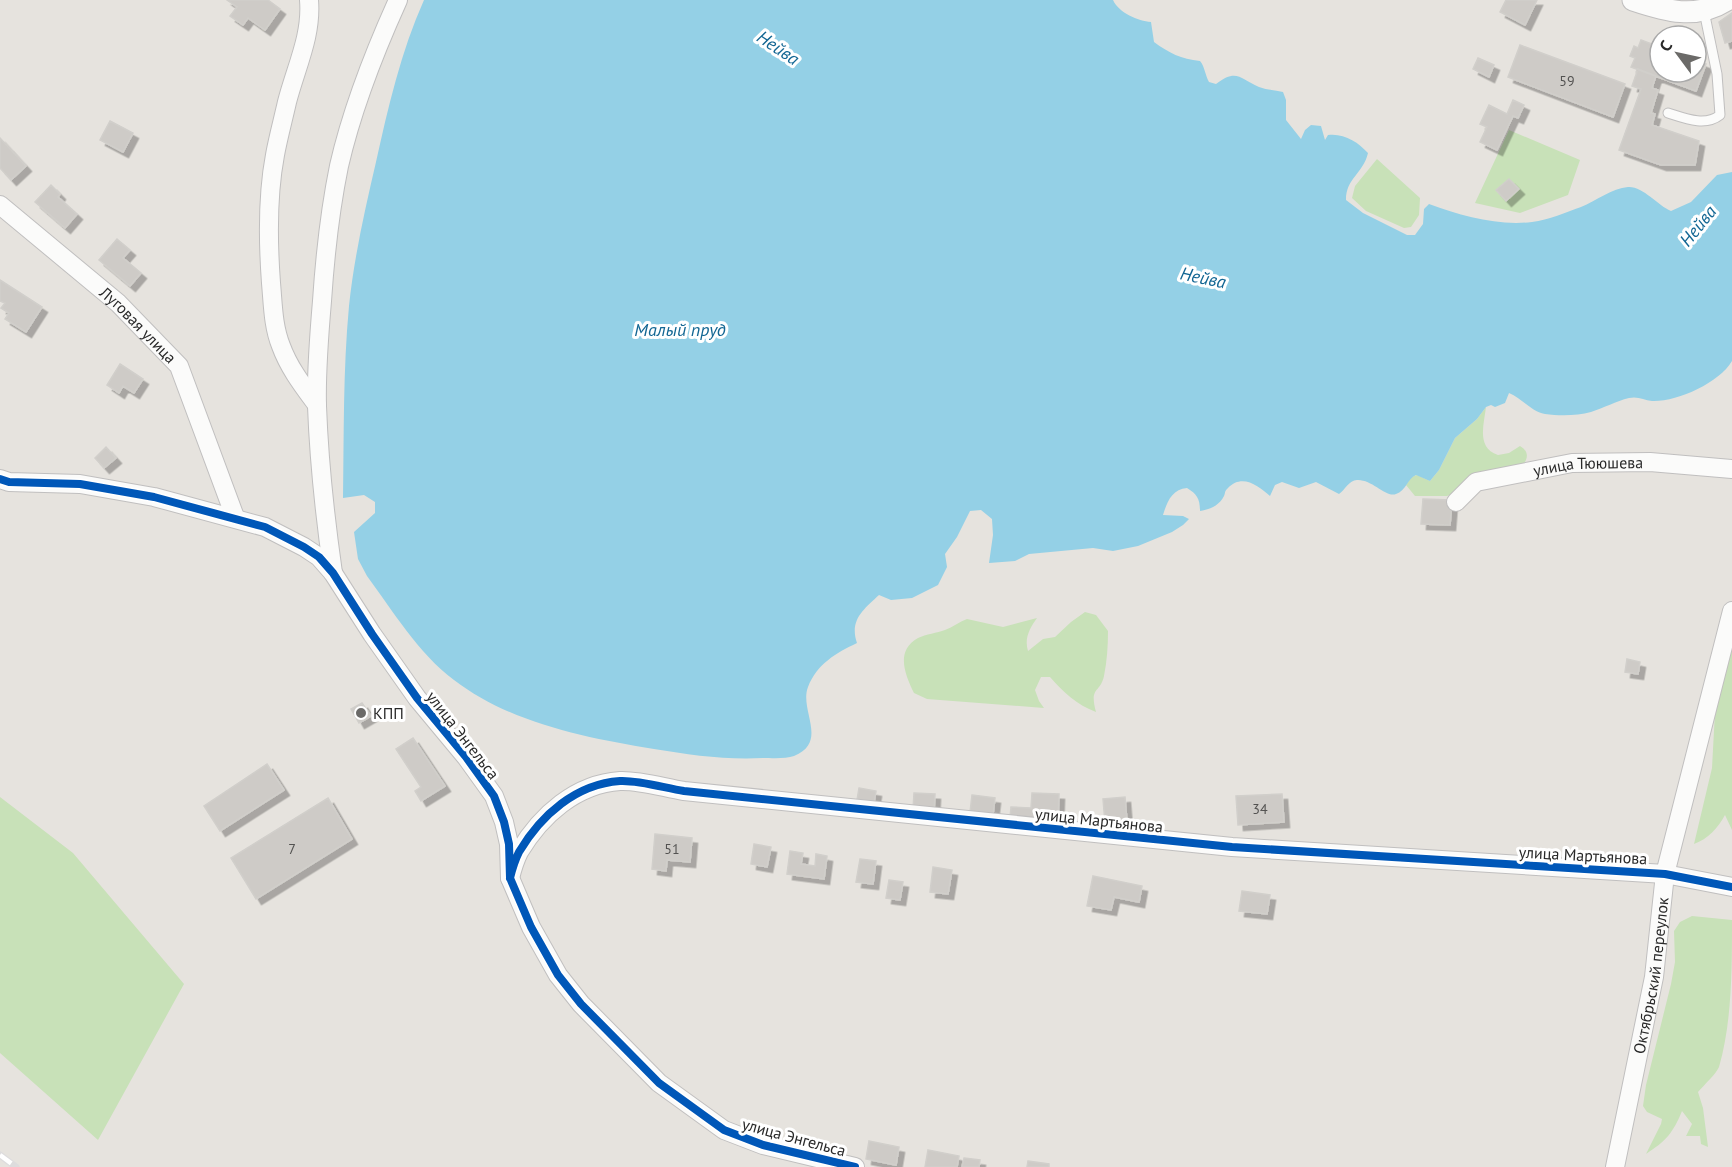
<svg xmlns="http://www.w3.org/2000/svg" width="1732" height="1167" viewBox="0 0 1732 1167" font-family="'PT Sans',sans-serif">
<defs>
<filter id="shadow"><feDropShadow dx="5.5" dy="5.5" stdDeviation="0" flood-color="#0004"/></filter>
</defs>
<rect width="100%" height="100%" fill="#e6e3de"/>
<path fill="#c8e1b8" d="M 1509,130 L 1580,160 L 1568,195 L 1520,213 L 1475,203 Z
M 1377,159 L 1420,198 L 1419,215 L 1411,227 L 1404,228 L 1366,211 L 1352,198 L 1355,186 Z
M 1486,407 C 1484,424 1476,448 1498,455 L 1509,453 L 1520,446 C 1530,452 1528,460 1521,467 L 1447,496 L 1415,496 L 1406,485 L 1411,477 L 1417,475 L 1430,481 L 1439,470 L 1455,438 L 1477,419 Z
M 1085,612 L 1096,615 L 1108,631 C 1108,646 1107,661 1104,676 C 1100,694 1089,686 1096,712 C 1077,705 1063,692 1050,677 L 1041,677 L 1035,690 L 1039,701 L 1044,708 L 927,699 L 914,693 C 905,674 895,651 918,638 C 926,634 937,633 945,630 C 953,627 959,622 967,619 L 1003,627 L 1037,618 C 1030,628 1024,638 1028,651 L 1043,639 L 1055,637 L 1071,622 Z
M 1732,644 L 1732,830 L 1725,815 C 1718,828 1708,839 1694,844 L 1712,768 L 1715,712 Z
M 0,797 L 73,853 L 184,984 L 98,1140 L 0,1053 Z
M 1692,916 L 1732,920 C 1732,969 1732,1022 1719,1067 C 1716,1074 1704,1085 1698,1092 L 1703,1108 L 1708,1147 L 1701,1144 L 1700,1136 L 1686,1136 L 1692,1124 L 1682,1111 C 1673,1133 1666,1141 1646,1154 L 1661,1124 L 1662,1119 L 1647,1112 L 1643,1106 L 1646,1085 L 1671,984 L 1675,962 L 1674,931 L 1680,922 Z"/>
<path fill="#94d0e6" d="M 424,0 L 1113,0 C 1119,13 1138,21 1151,22 L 1154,42 C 1169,53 1181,59 1200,61 C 1205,67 1205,75 1209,82 L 1216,84 C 1237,68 1240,79 1259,87 C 1267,90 1275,90 1283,92 L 1286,100 L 1286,120 L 1301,139 L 1305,130 L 1311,125 L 1321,126 L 1325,140 L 1328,135 C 1344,133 1358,142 1368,153 C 1363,174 1346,178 1346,200 L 1363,213 L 1407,235 L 1415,235 L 1423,224 L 1424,209 L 1429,204 C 1462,216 1497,226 1532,222 C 1549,220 1566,212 1581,207 C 1596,201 1612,188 1628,187 C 1643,186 1657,205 1671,211 L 1691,202 L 1717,175 L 1732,172 L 1732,361 C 1719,383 1677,402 1652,401 C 1644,400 1638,396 1629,398 C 1616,401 1604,408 1591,412 C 1577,416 1559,416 1545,414 C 1530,411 1522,398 1509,393 L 1505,403 L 1495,407 L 1491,405 L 1486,407 L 1477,419 L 1455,438 L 1439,470 L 1430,481 L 1416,475 C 1407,479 1406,491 1396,494 C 1386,498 1372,479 1357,480 C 1349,480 1345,490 1339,494 L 1316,482 L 1299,488 L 1282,482 L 1275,485 L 1270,496 C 1259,486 1242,473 1228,488 C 1224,492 1226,491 1224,496 C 1219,506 1210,509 1200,511 C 1200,499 1197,494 1187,488 C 1172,489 1167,502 1163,515 L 1183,516 L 1189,519 L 1183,525 L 1172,532 L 1138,546 L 1113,551 L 1093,548 L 1029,554 L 1015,561 L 989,563 L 993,535 L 992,519 L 981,510 L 970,511 L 957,537 L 945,554 L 947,567 L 938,585 L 912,598 L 891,600 L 879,595 C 864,609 849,620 857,643 C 836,653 817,664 808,687 C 799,710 829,742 794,756 C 786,759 772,758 763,758 C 726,760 690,755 654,749 C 586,738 510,723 454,680 C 418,653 393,611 367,576 L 358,559 L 354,532 L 375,513 L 375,502 L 364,495 L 343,498 C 344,434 343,370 349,306 C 354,258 365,209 376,162 C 388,108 401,51 424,0 Z"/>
<path fill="#cecbc7" stroke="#d1cfcb" stroke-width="1.5" filter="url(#shadow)" d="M 227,0 L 268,0 L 280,9 L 265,30 L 248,18 L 243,25 L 230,16 L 237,7 Z
M 1506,0 L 1537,0 L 1525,25 L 1500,12 Z
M 1732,13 L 1732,41 L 1725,43 L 1719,22 Z
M 1641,40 L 1660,47 L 1660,72 L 1696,72 L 1696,60 L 1706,64 L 1696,91 L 1631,67 L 1635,58 L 1630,56 L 1634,46 L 1638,48 Z
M 1520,45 L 1625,84 L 1613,117 L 1508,77 Z
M 1478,58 L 1494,65 L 1489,77 L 1473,69 Z
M 1638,69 L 1656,76 L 1652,88 L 1658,90 L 1651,113 L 1655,114 L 1652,125 L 1699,141 L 1695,165 L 1661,165 L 1619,150 L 1641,89 L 1632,86 Z
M 1513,100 L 1524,105 L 1518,118 L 1513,116 L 1497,150 L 1480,142 L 1487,127 L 1480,124 L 1489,105 L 1507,114 Z
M 110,121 L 133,133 L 123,152 L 100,140 Z
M 0,138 L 26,166 L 11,180 L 0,168 Z
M 1509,179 L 1519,189 L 1506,201 L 1496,190 Z
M 51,185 L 60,194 L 58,197 L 77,214 L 65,228 L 35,202 Z
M 117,239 L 130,250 L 123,258 L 141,273 L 130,286 L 99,260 Z
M 0,280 L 42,307 L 26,332 L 5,319 L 9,313 L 1,308 L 5,303 L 0,301 Z
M 120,364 L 143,379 L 134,393 L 123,386 L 119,393 L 107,385 Z
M 106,447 L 116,458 L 104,468 L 95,458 Z
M 1423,499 L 1452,500 L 1450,525 L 1421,524 Z
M 1627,659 L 1640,662 L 1638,674 L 1625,672 Z
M 362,703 L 371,716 L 359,723 L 351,709 Z
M 413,738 L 445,786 L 421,801 L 415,791 L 421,787 L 396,749 Z
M 267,764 L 284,790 L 220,831 L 204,806 Z
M 859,788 L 876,791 L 873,809 L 856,806 Z
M 914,793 L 935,794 L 934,812 L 913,810 Z
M 1032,793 L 1059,794 L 1058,821 L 1010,818 L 1011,807 L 1031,808 Z
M 1282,794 L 1284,822 L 1238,825 L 1236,796 Z
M 972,795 L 995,798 L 993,815 L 970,812 Z
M 1125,797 L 1127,822 L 1105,823 L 1103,799 Z
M 328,798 L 352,839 L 256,899 L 231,858 Z
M 655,834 L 692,838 L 690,862 L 667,860 L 666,871 L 652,869 Z
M 754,844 L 771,847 L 767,867 L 751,864 Z
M 790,851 L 803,853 L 801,864 L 815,866 L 816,854 L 827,856 L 824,879 L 787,874 Z
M 860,859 L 876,861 L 873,884 L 856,882 Z
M 933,867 L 952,870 L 948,894 L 930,892 Z
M 1093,876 L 1142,886 L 1139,902 L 1114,897 L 1111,910 L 1087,906 Z
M 889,880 L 903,882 L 900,900 L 886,898 Z
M 1242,891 L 1270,895 L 1267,914 L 1239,911 Z
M 869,1141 L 899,1147 L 896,1165 L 866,1159 Z
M 928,1150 L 959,1156 L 957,1167 L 925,1167 Z
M 964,1158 L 980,1160 L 979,1167 L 962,1167 Z
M 1028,1161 L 1049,1164 L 1049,1167 L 1027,1167 Z"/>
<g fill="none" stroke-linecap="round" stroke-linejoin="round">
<g stroke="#c0bfbf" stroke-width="11">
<path id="service" d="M 1668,113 C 1684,118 1705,127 1720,115 L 1717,74 L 1704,11"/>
</g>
<g stroke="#c0bfbf" stroke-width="20">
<g id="minor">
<path d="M 309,0 C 312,36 296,67 287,102 C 283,120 278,138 275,155 C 267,197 268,242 271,283 C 273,305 273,326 281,346 C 289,368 303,386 317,405"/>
<path id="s1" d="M 0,205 L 118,303 L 179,366 L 235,517"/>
<path d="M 0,479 L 9,482 L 80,484 L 154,497 L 265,527 L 304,547 L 319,557 L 333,573 L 372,634 L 417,698 L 466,757 L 494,796 L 504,822 L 509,844 L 510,878 L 531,927 L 558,975 L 581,1004 L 659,1083 L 724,1130 L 763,1145 L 855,1167"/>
<path id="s2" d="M 1456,502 L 1476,482 L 1572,463 L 1650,462 L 1732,469"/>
<path d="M 333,573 C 325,517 319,461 317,406 C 316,371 319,336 322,301 C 325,256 330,210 339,166 C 352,109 374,53 398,0"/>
<path d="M 510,878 C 512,870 515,860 519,852 C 541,815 576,784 620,781 C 639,780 665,788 684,791 L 1232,847 L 1665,874 L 1732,887"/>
<path id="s3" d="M 1615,1167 L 1654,977 L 1665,874 L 1732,611"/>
</g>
</g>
<g stroke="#c0bfbf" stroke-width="23">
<path id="tertiary" d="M 1633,0 C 1666,11 1696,20 1727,0"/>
</g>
<use href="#service" stroke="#fbfbfa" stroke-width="9"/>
<use href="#minor" stroke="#fbfbfa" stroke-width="18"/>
<use href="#tertiary" stroke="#fbfbfa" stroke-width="21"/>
<g stroke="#dddcdd" stroke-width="7">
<path id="rail" d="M 0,1155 L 16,1167"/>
</g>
<use href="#rail" stroke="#fff" stroke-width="4.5" stroke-dasharray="14" stroke-linecap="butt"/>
<g stroke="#fff" stroke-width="11">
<path id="cycleway" d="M 0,479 L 9,482 L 80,484 L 154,497 L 265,527 L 304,547 L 319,557 L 333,573 L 372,634 L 417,698 L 466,757 L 494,796 L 504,822 L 509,844 L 510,878 L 531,927 L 558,975 L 581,1004 L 659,1083 L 724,1130 L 763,1145 L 855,1167
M 510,878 C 512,870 515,860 519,852 C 541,815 576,784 620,781 C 639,780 665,788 684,791 L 1232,847 L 1665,874 L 1732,887"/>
</g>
<use href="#cycleway" stroke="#0057b8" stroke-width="8"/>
</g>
<circle fill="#6b6a68" stroke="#fff" stroke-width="2" cx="361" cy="713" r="6"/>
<g text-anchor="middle" stroke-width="6" stroke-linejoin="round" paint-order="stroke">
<g font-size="14" fill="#535251">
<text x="1567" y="86">59</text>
<text x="1260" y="814">34</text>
<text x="292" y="854">7</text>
<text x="672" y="854">51</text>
</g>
<g font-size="16" fill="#292929" stroke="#fff">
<text dy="6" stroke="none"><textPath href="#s1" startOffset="183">Луговая улица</textPath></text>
<text dy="6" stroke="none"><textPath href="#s2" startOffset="142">улица Тююшева</textPath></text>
<text transform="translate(463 735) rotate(52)" y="6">улица Энгельса</text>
<text transform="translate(1099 820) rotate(6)" y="6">улица Мартьянова</text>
<text transform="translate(1583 855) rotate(3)" y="6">улица Мартьянова</text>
<text dy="6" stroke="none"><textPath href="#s3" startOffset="195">Октябрьский переулок</textPath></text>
<text transform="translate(794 1137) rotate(15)" y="6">улица Энгельса</text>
</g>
<g font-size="16" fill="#292929" stroke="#fff" text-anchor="start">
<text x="373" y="719">КПП</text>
</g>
<g font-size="18" font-style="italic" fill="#126693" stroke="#fff">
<text transform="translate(778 48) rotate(34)" y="6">Нейва</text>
<text transform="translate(1698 226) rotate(-51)" y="6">Нейва</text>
<text transform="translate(1203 278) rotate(12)" y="6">Нейва</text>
<text x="680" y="336">Малый пруд</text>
</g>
</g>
<g transform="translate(1678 54) rotate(303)"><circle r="28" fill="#ffffff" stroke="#a9a9a9" stroke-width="1.5"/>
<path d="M0-4.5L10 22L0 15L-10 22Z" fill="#6b6a68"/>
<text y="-9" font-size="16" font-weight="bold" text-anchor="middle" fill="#292929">С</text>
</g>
</svg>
